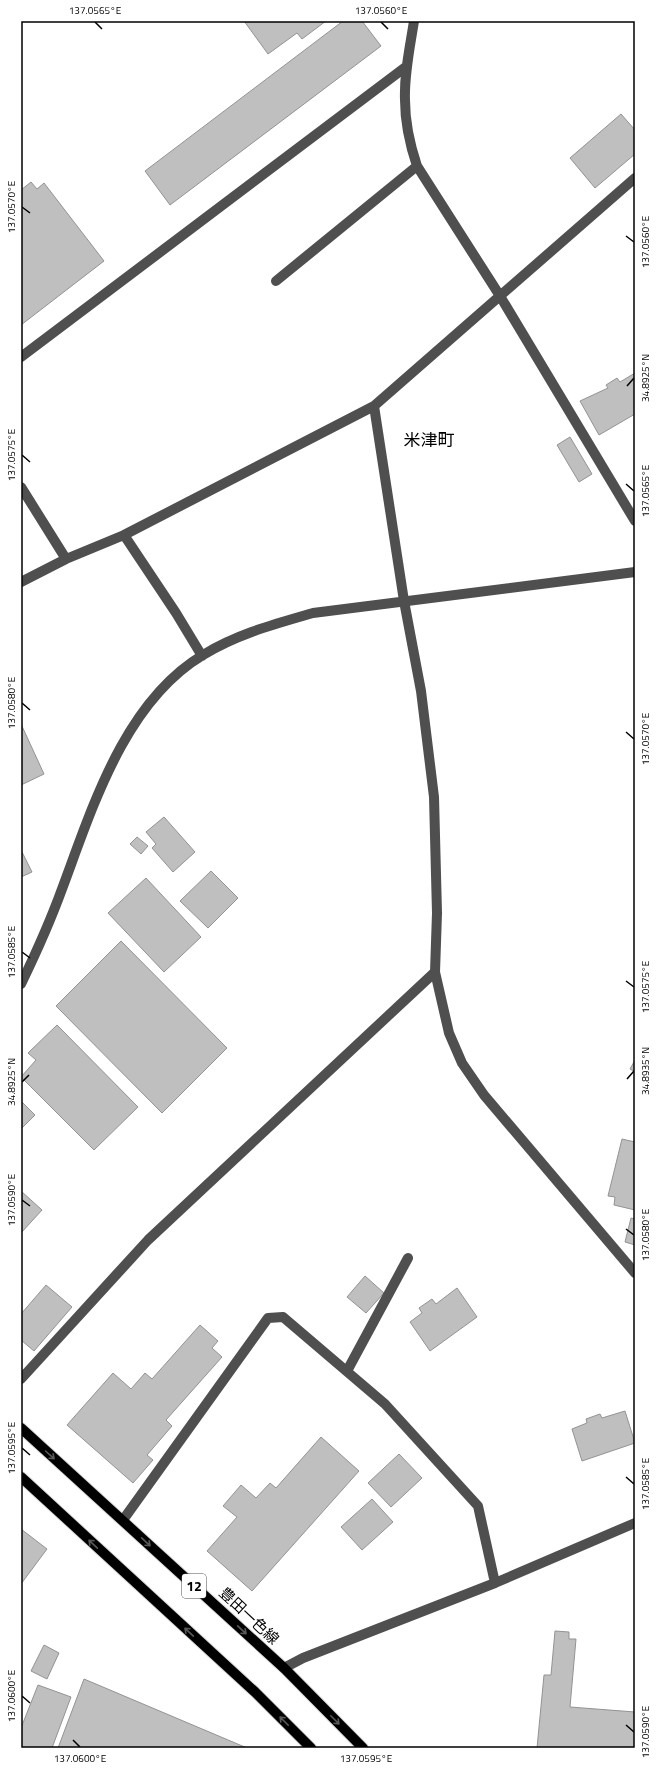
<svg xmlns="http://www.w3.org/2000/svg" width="656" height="1769" viewBox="0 0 656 1769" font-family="'Titillium Web','Noto Sans JP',sans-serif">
<rect width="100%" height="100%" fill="#fff"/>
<path fill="#bfbfbf" stroke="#939393" d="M 244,21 L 326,21 L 302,39 L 297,33 L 268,54 Z
M 343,21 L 362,21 L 381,46 L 170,205 L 145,171 Z
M 621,114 L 635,130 L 635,154 L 595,188 L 570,158 Z
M 31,182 L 37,189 L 44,183 L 104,261 L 21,325 L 21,190 Z
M 635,373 L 635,414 L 599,435 L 580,401 L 608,388 L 606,385 L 617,378 L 620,382 Z
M 570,437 L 592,474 L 579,482 L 557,445 Z
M 21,724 L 44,774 L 21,785 Z
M 164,817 L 195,852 L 173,872 L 152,848 L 156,844 L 146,832 Z
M 137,837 L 148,846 L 141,854 L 130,844 Z
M 21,850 L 32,872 L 21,877 Z
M 211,871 L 238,898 L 208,928 L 180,901 Z
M 146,878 L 201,937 L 164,972 L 108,913 Z
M 121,941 L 227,1048 L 162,1113 L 56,1006 Z
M 57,1025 L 138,1107 L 94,1150 L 21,1077 L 36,1060 L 28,1053 Z
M 635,1060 L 635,1072 L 630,1069 Z
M 21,1101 L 35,1115 L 21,1129 Z
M 622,1139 L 635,1142 L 635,1210 L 614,1205 L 615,1197 L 608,1196 Z
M 21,1191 L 42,1210 L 21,1233 Z
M 631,1218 L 635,1219 L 635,1245 L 625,1242 Z
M 365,1276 L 384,1293 L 366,1313 L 347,1297 Z
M 46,1285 L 72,1307 L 34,1351 L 21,1340 L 21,1314 Z
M 457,1288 L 477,1317 L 430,1351 L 410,1322 L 422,1313 L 419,1308 L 432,1299 L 436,1304 Z
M 200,1325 L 218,1341 L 212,1348 L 222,1357 L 166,1420 L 172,1426 L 147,1455 L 153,1460 L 133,1483 L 67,1425 L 113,1373 L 131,1389 L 145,1373 L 152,1379 Z
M 625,1411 L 635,1443 L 582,1461 L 572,1429 L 587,1423 L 586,1419 L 600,1414 L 602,1418 Z
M 321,1437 L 359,1471 L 252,1591 L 207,1551 L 237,1517 L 223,1506 L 241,1485 L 256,1498 L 270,1483 L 276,1488 Z
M 399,1454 L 422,1478 L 391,1507 L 368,1483 Z
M 372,1499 L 393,1522 L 362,1550 L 341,1527 Z
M 21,1529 L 47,1549 L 21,1584 Z
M 555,1631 L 569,1632 L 569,1639 L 576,1639 L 570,1707 L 635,1712 L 635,1748 L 537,1748 L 544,1675 L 551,1675 Z
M 44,1645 L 59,1653 L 47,1679 L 31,1671 Z
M 84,1679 L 247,1748 L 58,1748 Z
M 38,1685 L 71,1697 L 52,1748 L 21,1748 L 21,1728 Z"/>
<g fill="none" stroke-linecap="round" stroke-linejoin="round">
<g stroke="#dbdbdb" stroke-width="12">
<path id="major" d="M 21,1428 L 284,1668 L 363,1748
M 21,1477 L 255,1692 L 311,1748"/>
</g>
<path stroke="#4f4f4f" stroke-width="10" d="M 414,21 C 410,47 404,74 405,100 C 405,122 410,145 417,166 L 500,296 L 635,521
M 276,281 L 417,166
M 21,357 L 407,66
M 374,406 L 404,601 L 421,691 L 434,797 L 437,913 L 435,972 L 449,1033 L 462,1063 L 484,1095 L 635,1273
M 21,487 L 66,559
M 124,535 L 176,613 L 202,656
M 21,582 L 66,559 L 124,535 L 374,406 L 635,178
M 21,984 C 36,953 50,922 62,889 C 92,809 124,702 203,655 C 237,634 275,624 313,613 L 635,572
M 347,1371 L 408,1258
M 21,1379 L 148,1240 L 435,972
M 123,1520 L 268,1318 L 283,1317 L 385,1404 L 478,1506 L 495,1583
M 284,1668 L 303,1658 L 495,1583 L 635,1523"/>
<use href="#major" stroke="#000" stroke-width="10"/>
</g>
<defs><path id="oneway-shaft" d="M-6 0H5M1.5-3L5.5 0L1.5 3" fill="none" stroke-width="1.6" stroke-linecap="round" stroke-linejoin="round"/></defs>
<g stroke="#595959">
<use href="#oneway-shaft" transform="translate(50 1455) rotate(42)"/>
<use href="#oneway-shaft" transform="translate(146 1542) rotate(43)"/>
<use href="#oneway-shaft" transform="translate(93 1544) rotate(-137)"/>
<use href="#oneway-shaft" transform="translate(242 1630) rotate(43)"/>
<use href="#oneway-shaft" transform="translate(189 1632) rotate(-137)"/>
<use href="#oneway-shaft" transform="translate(335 1720) rotate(45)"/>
<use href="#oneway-shaft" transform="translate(284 1721) rotate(-135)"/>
</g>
<path fill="none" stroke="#000" stroke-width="1.5" d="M 95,22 L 102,29M 381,22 L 388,29M 22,207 L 30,213M 626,236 L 634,242M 627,386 L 634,378M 22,455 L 30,462M 626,484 L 634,491M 22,703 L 30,710M 626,732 L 634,739M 22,952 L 30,958M 626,981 L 634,987M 627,1079 L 634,1071M 22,1082 L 29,1075M 22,1200 L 30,1206M 626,1229 L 634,1235M 22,1448 L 30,1455M 626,1477 L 634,1484M 22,1696 L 30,1703M 626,1725 L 634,1732M 73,1740 L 80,1747M 358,1740 L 366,1747"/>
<g text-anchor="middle" stroke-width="3" stroke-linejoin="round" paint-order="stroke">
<rect fill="#fff" stroke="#4c4c4c" stroke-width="1" x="182" y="1574" width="24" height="24" rx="3"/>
<g font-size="14" font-weight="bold" fill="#000">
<text x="194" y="1591">12</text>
</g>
<g font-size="15" fill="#000" stroke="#fff">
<text transform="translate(249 1616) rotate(43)" y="5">豊田一色線</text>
</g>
<g font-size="17" fill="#000" stroke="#fff">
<text x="429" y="446">米津町</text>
</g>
</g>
<rect width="656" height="1769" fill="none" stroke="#ffffff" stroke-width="44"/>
<rect x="22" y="22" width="612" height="1725" fill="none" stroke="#000" stroke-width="1.5"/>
<g font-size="10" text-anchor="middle" fill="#000">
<text x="95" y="14">137.0565°E</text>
<text x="381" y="14">137.0560°E</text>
<text transform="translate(11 207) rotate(-90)" y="4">137.0570°E</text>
<text transform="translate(645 242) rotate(-90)" y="4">137.0560°E</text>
<text transform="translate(645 378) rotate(-90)" y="4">34.8925°N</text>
<text transform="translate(11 455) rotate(-90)" y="4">137.0575°E</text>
<text transform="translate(645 491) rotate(-90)" y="4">137.0565°E</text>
<text transform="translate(11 703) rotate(-90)" y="4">137.0580°E</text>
<text transform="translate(645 739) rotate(-90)" y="4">137.0570°E</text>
<text transform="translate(11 952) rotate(-90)" y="4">137.0585°E</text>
<text transform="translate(645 987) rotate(-90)" y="4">137.0575°E</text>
<text transform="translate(645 1071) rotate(-90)" y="4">34.8935°N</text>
<text transform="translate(11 1082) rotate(-90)" y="4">34.8925°N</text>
<text transform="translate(11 1200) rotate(-90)" y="4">137.0590°E</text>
<text transform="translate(645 1235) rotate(-90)" y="4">137.0580°E</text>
<text transform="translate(11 1448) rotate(-90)" y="4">137.0595°E</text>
<text transform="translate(645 1484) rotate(-90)" y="4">137.0585°E</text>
<text transform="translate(11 1696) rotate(-90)" y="4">137.0600°E</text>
<text transform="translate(645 1732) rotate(-90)" y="4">137.0590°E</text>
<text x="80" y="1762">137.0600°E</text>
<text x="366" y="1762">137.0595°E</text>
</g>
</svg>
